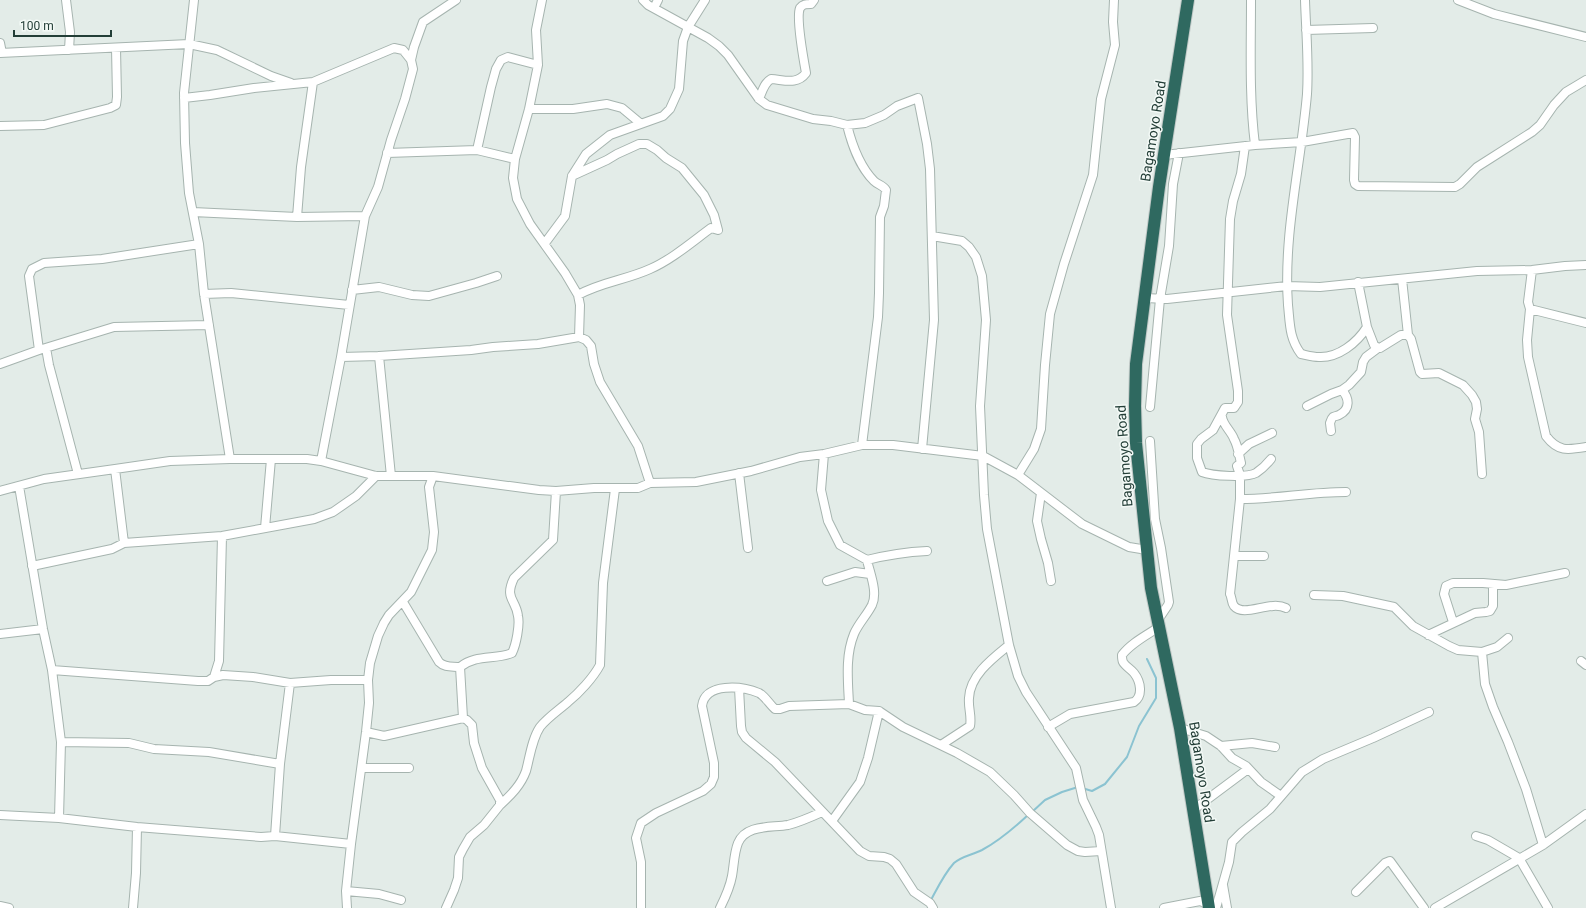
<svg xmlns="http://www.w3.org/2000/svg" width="1586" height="908" viewBox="0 0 1586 908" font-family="Roboto,sans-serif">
<rect width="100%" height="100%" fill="#e3ece8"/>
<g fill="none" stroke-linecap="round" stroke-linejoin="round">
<path stroke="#8bc3d1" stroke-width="2" d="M 1082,788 L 1092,791 L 1105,784 L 1127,757 L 1139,726 L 1156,698 L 1156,678 L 1147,659
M 1032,812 L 1045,800 L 1062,792 L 1078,787
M 931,900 C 938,887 944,874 954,863 C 962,856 972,855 982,850 C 999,841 1014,828 1028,815"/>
<g stroke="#a6b4af" stroke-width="10">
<path id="minor" d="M 66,0 L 70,32 L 69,50
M 194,0 L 184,93 L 185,143 L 189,193 L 199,244 L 204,294 L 230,459
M 542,0 L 536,30 L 538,65 L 529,109 L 515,159 L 513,178 L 517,199 L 530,224 L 565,273 L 578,295 L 580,305 L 579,337
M 643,0 L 648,5 L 708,38 L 719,46 L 728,55 L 759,99 L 767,105 L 813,119 L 831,121 L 847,125 L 865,123 L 884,115 L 897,106 L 918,98 L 927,144 L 930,169 L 934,320 L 922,449
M 1251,0 C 1251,48 1249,96 1255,145
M 1305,0 C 1306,31 1309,63 1307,94 C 1301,164 1283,234 1288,305 C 1290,323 1289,338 1301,354 C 1306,355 1313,357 1319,357 C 1338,358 1357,343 1367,327 L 1358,282
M 1458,0 L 1494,14 L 1586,37
M 654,8 L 658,0
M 1306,30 L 1373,28
M 0,43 L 2,53
M 0,53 L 189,44 L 217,50 L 271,76 L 291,83
M 411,60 L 414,47 L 423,22 L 456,0
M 313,82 L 301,167 L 297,217 L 365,216
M 184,98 L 210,95 L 254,88 L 313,82 L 394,48 L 403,50 L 411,60 L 413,69 L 405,99 L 391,140 L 378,187 L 365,216 L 341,357 L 321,461
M 759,99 C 762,92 764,83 771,79 C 785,80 797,85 806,73 C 804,62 796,17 800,8 C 803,4 806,4 811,4 L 814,0
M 529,109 L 573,109 L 607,104 L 622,108 L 640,123
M 847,125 C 852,145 859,166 874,181 C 878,185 883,185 886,190 L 884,206 L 880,217 L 879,293 L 878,317 L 862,445
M 0,126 L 44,125 L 110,108 L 116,105 L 117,97 L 116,48
M 1245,146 L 1241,174 L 1233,201 L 1230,219 L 1227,315 L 1238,391 L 1238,402 L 1234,408 L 1225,408 L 1213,430 L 1201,439 L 1197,444 L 1197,458 L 1202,472 C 1212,476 1247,478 1256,473 C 1262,469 1267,464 1271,459
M 477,150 L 491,87 L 496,69 L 501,60 L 508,57 L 538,65
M 387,153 L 477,150 L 515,159
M 1164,155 L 1255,145 L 1302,142 L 1353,133 L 1355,137 L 1354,180 L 1355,184 L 1358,186 L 1455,187 L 1460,184 L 1477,167 L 1532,132 L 1540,125 L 1554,105 L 1566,92 L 1586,80
M 572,176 L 607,160 L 617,154 L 639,144 L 647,144 L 657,150 L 666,158 L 682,168 L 704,195 L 714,215 L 718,230 L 711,228 C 692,242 671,260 650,269 C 626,280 601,282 578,295
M 193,212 L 297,217
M 932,236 L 962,241 L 969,247 L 976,257 L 982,276 L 986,320 L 980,406 L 984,495 L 987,529 L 1009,645 L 1018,676 L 1026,692 L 1076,768 L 1083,800 L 1096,827 L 1099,835 L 1111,908
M 545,243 L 565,216 L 572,176 L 586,154 L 610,135 L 663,116 L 670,109 L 679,89 L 683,41 L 688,27 L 705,0
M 1532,270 L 1528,302 L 1530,309 L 1586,323
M 1402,279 L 1408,335
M 352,290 L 379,287 L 412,295 L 429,296 L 476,283 L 497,276
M 204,294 L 231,293 L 349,305
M 1145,298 L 1167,299 L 1287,286 L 1320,287 L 1477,271 L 1532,270 L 1565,266 L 1586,265
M 1530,309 L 1527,340 L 1528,357 L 1546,436 C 1558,452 1568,450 1586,447
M 1367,327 L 1374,345 L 1378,348 L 1380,348 L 1401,335 L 1408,335 L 1411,339 L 1420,372 L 1422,374 L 1439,373 L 1463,385 L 1472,395 L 1476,402 L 1477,409 L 1475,419 L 1479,432 L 1482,474
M 46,348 L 49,365 L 78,474
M 39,350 L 29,276 L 32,269 L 44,263 L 102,259 L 199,244
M 379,356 L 391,476
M 341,357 L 379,356 L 471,350 L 493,347 L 538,344 L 579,337 L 586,340 L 591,346 L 594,364 L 600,382 L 638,446 L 650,483
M 0,364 L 39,350 L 114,327 L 209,325
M 1307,406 L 1331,394 L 1342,390 L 1349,385 L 1361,372 L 1363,362 L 1366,357 L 1378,348
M 1150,407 L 1160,299 L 1169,246 L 1173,184 L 1179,153
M 1222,417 C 1223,425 1231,431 1234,439 C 1238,446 1239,455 1241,463 L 1237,466 L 1240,475 L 1240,499 L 1230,594 C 1232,597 1231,602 1234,606 C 1244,618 1270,600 1286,608
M 1331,431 L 1330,423 C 1331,421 1331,419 1333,417 C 1335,416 1337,416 1339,415 C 1351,409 1349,398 1342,390
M 1150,441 L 1155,519 L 1161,548 L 1169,602 L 1168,605 L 1158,620
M 824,454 L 821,490 L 828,521 L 840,545 L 867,560 C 887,555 906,552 927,551
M 1238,454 L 1249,444 L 1272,433
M 115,469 L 124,543
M 739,473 L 748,548
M 1018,475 L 1034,449 L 1041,429 L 1045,365 L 1050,314 L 1064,264 L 1093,175 L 1101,99 L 1115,45 L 1113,22 L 1114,0
M 19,486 L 43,629 L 52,670 L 61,742 L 59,818
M 0,491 L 44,479 L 115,469 L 170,461 L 230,459 L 307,459 L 321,461 L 376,476 L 433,476 L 539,490 L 556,491 L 594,488 L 638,488 L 650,483 L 696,482 L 751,471 L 800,457 L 824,454 L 862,445 L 893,445 L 983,456 L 1018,475 L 1082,524 L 1129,547 L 1147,550
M 1041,493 L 1037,521 L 1041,539 L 1048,563 L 1051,581
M 1240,499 C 1276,499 1310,492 1346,492
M 265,528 L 271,459
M 1234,556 L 1264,556
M 32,566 L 112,549 L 124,543 L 222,536 L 314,519 L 333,512 L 356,496 L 376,476
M 827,581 L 855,572 L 870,574
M 1314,595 L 1343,596 L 1394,607 L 1413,626 L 1449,646 L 1458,650 L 1482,652 L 1485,684 L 1493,707 L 1508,742 L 1526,789 L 1543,845
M 403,602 L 439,662 C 445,668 452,666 460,667
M 1453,622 L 1444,594 L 1446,586 L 1453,583 L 1483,583 L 1506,585 L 1565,573
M 0,634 L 43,629
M 1428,635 L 1475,613 L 1486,612 L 1490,611 L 1493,606 L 1493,584
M 1482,652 L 1497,647 L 1508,638
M 1581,661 L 1586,665
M 52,670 L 198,681 L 208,681 L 214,677 L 223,675 L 253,677 L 290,683 L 331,680 L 368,680
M 214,677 L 219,661 L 222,536
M 739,688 L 741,726 L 742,732 L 746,738 L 775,762 L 860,851 L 869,856 L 884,857 L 890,859 L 896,864 L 914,892 L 930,903 L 933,908
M 849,704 C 848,681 845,656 854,634 C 858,624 867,615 872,605 C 878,592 870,574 867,560
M 463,718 L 460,667 C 476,654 495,660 512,653 C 516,645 520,625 518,616 C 516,599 504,599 514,578 L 553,540 L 556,491
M 1048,727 L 1070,714 L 1134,702 C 1143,696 1141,682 1134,673 C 1131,669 1125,666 1123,662 C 1122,660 1122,657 1122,655 C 1131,643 1147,635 1159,627
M 1180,728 L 1206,736 L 1221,746 L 1232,758 L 1246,766 L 1261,782 L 1281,796
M 366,732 L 384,736 L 463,718 L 467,720 L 472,725 L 474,743 L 482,768 L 500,800 L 500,805 L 484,825 L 470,837 L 463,849 L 459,857 L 458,878 L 454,890 L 446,908
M 61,742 L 129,743 L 154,749 L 209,752 L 280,764
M 941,745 L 970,726 C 972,716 968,708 969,698 C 970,675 993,658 1009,645
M 1221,746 L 1252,743 L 1275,747
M 362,768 L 409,768
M 500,805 C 511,795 521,785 526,771 C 530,756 532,739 540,727 C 548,717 559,710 568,702 C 579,693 593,678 600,665 L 603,583 L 615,489
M 1193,810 L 1248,769
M 0,815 L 59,818 L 137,827 L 261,837 L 275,836 L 351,844
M 832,821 L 860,782 L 868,758 L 879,711
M 275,836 L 280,764 L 290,683
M 1476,836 L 1488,840 L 1519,858 L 1548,908
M 1223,885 L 1227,908
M 346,891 L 379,894 L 401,900
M 1356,892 L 1385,863 L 1390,861 L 1424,908
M 0,906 L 9,908
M 133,908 L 136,873 L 137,827
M 347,908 L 346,891 L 351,844 L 366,732 L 369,703 L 368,680 L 370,663 L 378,636 L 384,623 L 389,615 L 411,592 L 432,550 L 434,532 L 429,487 L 433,476
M 641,908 L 641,862 L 636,838 L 641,823 L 656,813 L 703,791 L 711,784 L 714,777 L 714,763 L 702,706 C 705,682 742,686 759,693 C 765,696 770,705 775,709 L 780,709 L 789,706 L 849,704 L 865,710 L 879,711 L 903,727 L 957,753 L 990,772 L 1014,795 L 1030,813 L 1067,845 L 1078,851 L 1085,852 L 1101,851
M 720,908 C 725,898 730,887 732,876 C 734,865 734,853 738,843 C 746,824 771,828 788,825 C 800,822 811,817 822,812
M 1164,908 L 1200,901 L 1208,904
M 1216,908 L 1229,862 L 1232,842 L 1242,832 L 1270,809 L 1302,772 L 1323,759 L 1373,738 L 1429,712
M 1435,908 L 1543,845 L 1586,814"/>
</g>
<g stroke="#c1c9c7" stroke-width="14">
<path id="highway" d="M 1188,0 L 1159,187 L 1136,364 L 1135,406 L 1136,443 L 1151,588 L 1180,728 L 1209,908"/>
</g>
<use href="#minor" stroke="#fff" stroke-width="8"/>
<use href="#highway" stroke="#2f6960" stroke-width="12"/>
</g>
<g text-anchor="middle" stroke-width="3" stroke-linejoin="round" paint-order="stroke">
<g font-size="14" fill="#233e37" stroke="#f3f9f6">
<text transform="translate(1153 131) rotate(-81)" y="5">Bagamoyo Road</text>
<text transform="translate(1124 456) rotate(-94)" y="5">Bagamoyo Road</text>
<text transform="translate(1202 772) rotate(81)" y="5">Bagamoyo Road</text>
</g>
</g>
<path d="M14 30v6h97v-6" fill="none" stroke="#233e37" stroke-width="2"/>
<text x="20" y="30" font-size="12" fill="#233e37" stroke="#f3f9f6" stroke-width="3" paint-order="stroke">100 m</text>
</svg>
